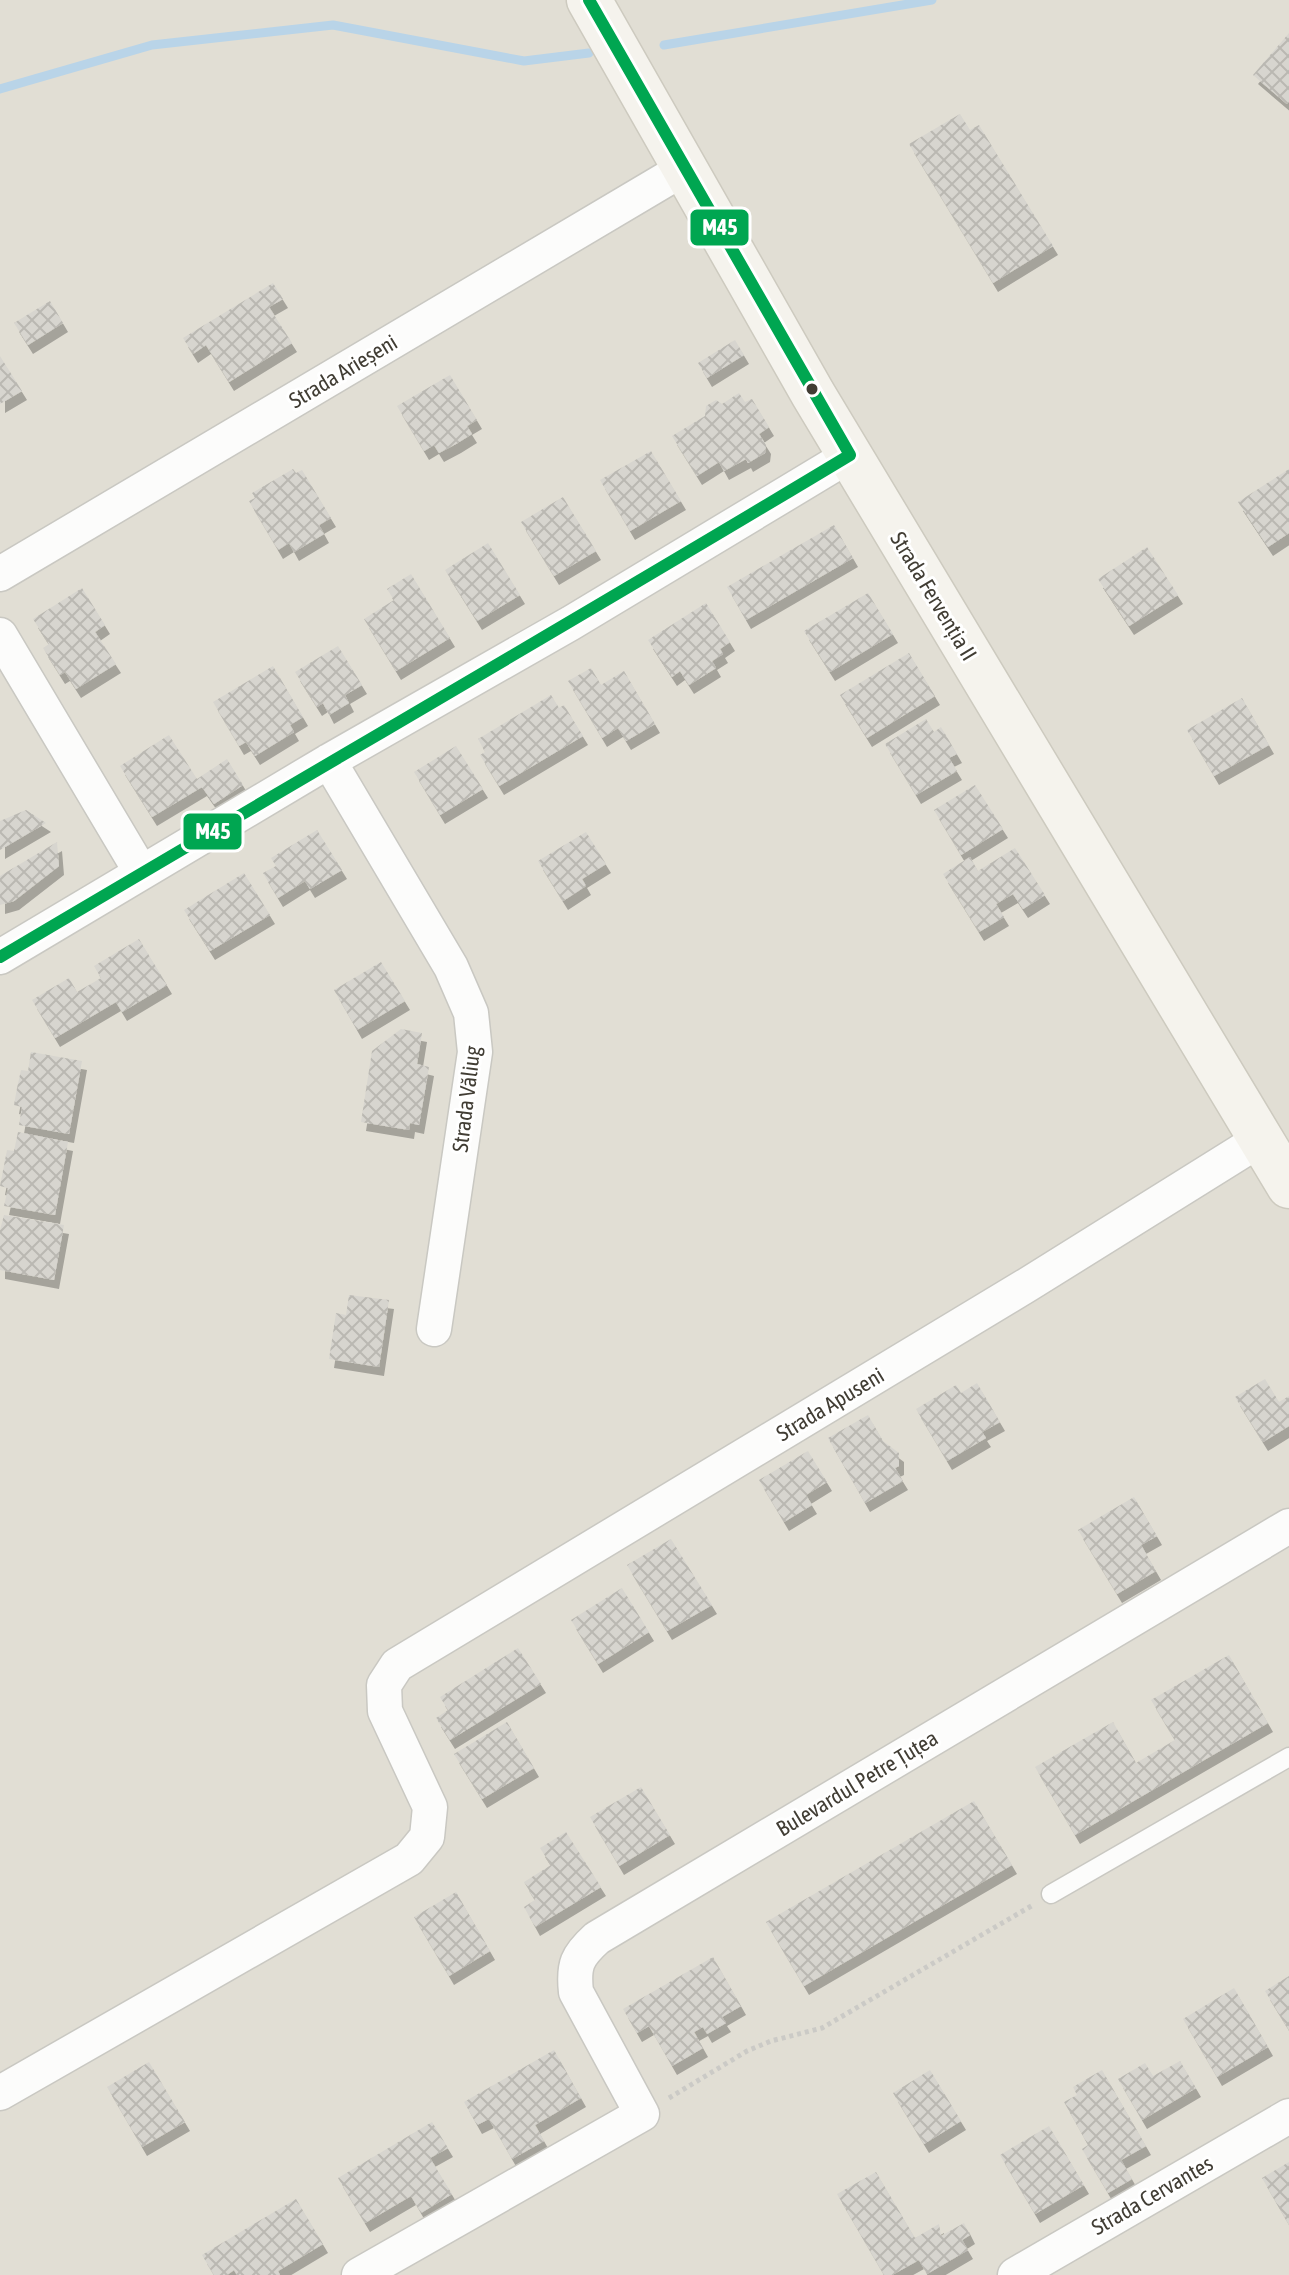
<svg xmlns="http://www.w3.org/2000/svg" width="1289" height="2275" viewBox="0 0 1289 2275" font-family="'Asap Condensed',sans-serif">
<defs>
<pattern id="building-cross-hatch" width="8" height="8" patternUnits="userSpaceOnUse" patternTransform="scale(2)"><rect width="8" height="8" fill="#d7d5cf"/><path d="M0 0l8 8M0 8l8-8" fill="none" stroke="#bab8b2"/></pattern>
<filter id="shadow"><feDropShadow dx="5" dy="9" stdDeviation="0" flood-color="#0004"/></filter>
</defs>
<rect width="100%" height="100%" fill="#edece6"/>
<path fill="#e1ded4" d="M 0,0 L 1289,0 L 1289,2275 L 0,2275 Z"/>
<g fill="none" stroke-linecap="round" stroke-linejoin="round">
<path stroke="#b9d4e8" stroke-width="9" d="M 664,45 L 932,0
M 0,89 L 152,45 L 333,25 L 524,61 L 589,53"/>
</g>
<path fill="url(#building-cross-hatch)" filter="url(#shadow)" d="M 1289,33 L 1289,102 L 1287,104 L 1253,75 Z
M 960,114 L 970,130 L 979,125 L 1053,246 L 993,283 L 909,144 Z
M 273,283 L 283,299 L 269,307 L 292,343 L 229,382 L 206,345 L 193,354 L 183,338 Z
M 50,301 L 63,323 L 28,345 L 14,323 Z
M 735,340 L 744,355 L 707,378 L 698,363 Z
M 0,356 L 22,391 L 0,404 Z
M 450,375 L 477,420 L 467,426 L 472,434 L 456,444 L 439,453 L 434,445 L 424,451 L 397,406 Z
M 739,393 L 745,402 L 752,399 L 769,427 L 759,434 L 766,445 L 765,453 L 748,463 L 746,459 L 724,471 L 719,462 L 697,476 L 672,436 L 705,416 L 706,406 L 716,400 L 722,404 Z
M 651,451 L 681,501 L 630,531 L 600,480 Z
M 293,469 L 296,473 L 302,470 L 331,518 L 319,525 L 324,534 L 294,552 L 289,543 L 278,550 L 249,501 L 255,498 L 252,493 Z
M 1289,469 L 1289,533 L 1268,547 L 1238,502 Z
M 563,497 L 596,551 L 554,576 L 521,522 Z
M 834,525 L 853,558 L 746,620 L 727,587 Z
M 488,543 L 520,595 L 477,621 L 445,570 Z
M 1147,547 L 1178,595 L 1129,626 L 1098,579 Z
M 411,574 L 450,638 L 396,671 L 364,619 L 394,600 L 387,589 Z
M 82,588 L 105,625 L 95,632 L 116,664 L 76,689 L 65,672 L 60,675 L 43,648 L 49,644 L 33,619 Z
M 868,593 L 893,634 L 830,672 L 804,631 Z
M 706,603 L 730,642 L 720,649 L 723,654 L 712,661 L 716,668 L 689,685 L 680,671 L 672,677 L 648,640 Z
M 338,646 L 362,685 L 345,695 L 349,703 L 329,715 L 323,703 L 317,707 L 295,672 Z
M 909,653 L 935,696 L 867,738 L 840,695 Z
M 273,666 L 303,717 L 290,725 L 294,732 L 255,756 L 246,742 L 239,746 L 213,702 Z
M 591,668 L 601,685 L 624,671 L 655,724 L 626,741 L 618,728 L 602,738 L 568,681 Z
M 551,695 L 559,708 L 564,705 L 583,736 L 499,786 L 480,755 L 485,752 L 478,739 Z
M 1242,698 L 1269,745 L 1214,776 L 1187,730 Z
M 926,719 L 934,732 L 941,727 L 957,754 L 949,758 L 957,771 L 916,795 L 885,744 Z
M 169,735 L 197,779 L 227,759 L 243,785 L 214,804 L 202,787 L 152,817 L 120,766 Z
M 456,746 L 483,789 L 440,815 L 414,772 Z
M 975,785 L 1003,829 L 961,855 L 934,810 Z
M 26,810 L 46,823 L 0,850 L 0,821 Z
M 317,830 L 342,870 L 310,889 L 305,881 L 278,898 L 263,873 L 276,866 L 271,858 Z
M 586,832 L 606,864 L 582,879 L 586,886 L 563,901 L 538,861 Z
M 57,842 L 59,866 L 14,901 L 0,905 L 0,876 Z
M 1015,848 L 1045,895 L 1023,909 L 1013,894 L 996,904 L 1004,917 L 979,932 L 943,874 L 970,857 L 978,871 Z
M 244,873 L 270,915 L 210,951 L 184,910 Z
M 139,939 L 167,985 L 122,1012 L 116,1002 L 55,1038 L 32,1000 L 69,978 L 77,992 L 101,978 L 94,966 Z
M 381,962 L 405,1001 L 357,1030 L 334,990 Z
M 401,1029 L 422,1033 L 417,1064 L 429,1067 L 419,1125 L 410,1123 L 409,1130 L 361,1122 L 372,1051 Z
M 31,1052 L 82,1061 L 69,1134 L 19,1125 L 22,1107 L 14,1105 L 17,1088 L 21,1070 L 28,1071 Z
M 18,1132 L 68,1142 L 55,1215 L 4,1206 L 8,1188 L 0,1186 L 7,1150 L 14,1151 Z
M 4,1215 L 64,1225 L 54,1280 L 0,1270 L 0,1230 Z
M 349,1295 L 389,1300 L 379,1367 L 329,1359 L 336,1313 L 346,1315 Z
M 1265,1379 L 1279,1402 L 1289,1396 L 1289,1426 L 1263,1442 L 1235,1397 Z
M 977,1383 L 1000,1422 L 982,1432 L 986,1438 L 947,1461 L 916,1409 L 956,1385 L 961,1393 Z
M 868,1415 L 883,1441 L 899,1453 L 899,1466 L 895,1468 L 903,1481 L 865,1503 L 828,1438 Z
M 808,1451 L 827,1482 L 806,1495 L 812,1505 L 784,1522 L 759,1480 Z
M 1134,1497 L 1157,1536 L 1141,1545 L 1156,1571 L 1117,1594 L 1078,1530 Z
M 671,1539 L 712,1605 L 667,1631 L 627,1565 Z
M 622,1588 L 649,1632 L 598,1664 L 571,1620 Z
M 518,1648 L 541,1684 L 450,1740 L 436,1718 L 448,1710 L 440,1697 Z
M 1229,1655 L 1268,1723 L 1075,1835 L 1035,1767 L 1113,1722 L 1136,1763 L 1175,1740 L 1151,1700 Z
M 507,1722 L 534,1768 L 482,1799 L 454,1754 Z
M 641,1787 L 670,1835 L 619,1866 L 590,1817 Z
M 974,1801 L 1012,1865 L 804,1986 L 766,1922 Z
M 566,1832 L 601,1887 L 535,1927 L 524,1907 L 535,1900 L 524,1882 L 551,1865 L 540,1848 Z
M 456,1892 L 490,1951 L 449,1976 L 414,1917 Z
M 713,1957 L 741,2006 L 722,2017 L 726,2023 L 707,2034 L 703,2027 L 694,2032 L 703,2048 L 672,2066 L 649,2026 L 637,2033 L 623,2009 Z
M 1289,1976 L 1289,2030 L 1265,1991 Z
M 1234,1988 L 1268,2047 L 1217,2077 L 1183,2019 Z
M 554,2050 L 581,2098 L 535,2125 L 544,2141 L 512,2159 L 489,2119 L 477,2125 L 464,2102 Z
M 1180,2061 L 1196,2088 L 1142,2120 L 1118,2079 L 1145,2063 L 1153,2076 Z
M 149,2062 L 185,2122 L 142,2147 L 107,2087 Z
M 930,2070 L 961,2121 L 924,2144 L 893,2093 Z
M 1102,2070 L 1146,2146 L 1121,2160 L 1132,2179 L 1108,2193 L 1082,2149 L 1088,2145 L 1064,2102 L 1077,2095 L 1073,2087 Z
M 432,2122 L 448,2148 L 430,2158 L 452,2194 L 421,2213 L 411,2196 L 365,2223 L 338,2178 Z
M 1049,2126 L 1084,2185 L 1035,2214 L 1000,2155 Z
M 1289,2162 L 1289,2225 L 1262,2178 Z
M 876,2172 L 915,2238 L 939,2224 L 941,2236 L 964,2223 L 970,2235 L 962,2240 L 968,2250 L 927,2274 L 919,2260 L 892,2275 L 884,2275 L 837,2194 Z
M 296,2199 L 323,2244 L 278,2271 L 280,2275 L 237,2275 L 234,2270 L 227,2275 L 214,2275 L 202,2255 Z"/>
<g fill="none" stroke-linecap="round" stroke-linejoin="round">
<g stroke="#c9c8c2" stroke-width="21">
<path id="lane" d="M 1051,1894 L 1289,1757"/>
</g>
<g stroke="#c9c8c2" stroke-width="37">
<path id="street" d="M 0,574 L 685,168
M 0,635 L 141,872
M 329,761 L 451,967 L 471,1013 L 475,1052 L 434,1329
M 0,957 L 329,761 L 571,623 L 850,455
M 0,2093 L 409,1859 L 427,1837 L 430,1807 L 385,1711 L 384,1685 L 397,1665 L 1027,1285 L 1261,1139
M 359,2275 L 642,2114 L 576,1992 C 573,1965 577,1956 597,1938 L 1289,1526
M 1015,2275 L 1289,2116"/>
</g>
<g stroke="#cdcabf" stroke-width="47">
<path id="secondary" d="M 589,0 L 813,394 L 1289,1186"/>
</g>
<path stroke="#cbcac6" stroke-width="5" stroke-dasharray="4 4" stroke-linecap="butt" d="M 669,2098 L 747,2051 L 771,2041 L 822,2028 L 1033,1905"/>
<use href="#lane" stroke="#fcfcfb" stroke-width="18"/>
<use href="#street" stroke="#fcfcfb" stroke-width="34"/>
<use href="#secondary" stroke="#f5f3ed" stroke-width="44"/>
<g stroke="#fff" stroke-width="18">
<path id="bus-1" d="M 589,0 L 850,455
M 0,957 C 283,789 568,625 850,455"/>
</g>
<use href="#bus-1" stroke="#00a651" stroke-width="12"/>
</g>
<circle fill="#413d34" stroke="#fff" stroke-width="3" cx="812" cy="389" r="7"/>
<g text-anchor="middle" stroke-width="6" stroke-linejoin="round" paint-order="stroke">
<g font-size="22" fill="#413d34" stroke="#fff">
<text transform="translate(343 371) rotate(-31)" y="8">Strada Arieșeni</text>
<text transform="translate(934 596) rotate(59)" y="8">Strada Fervenția II</text>
<text transform="translate(466 1099) rotate(-83)" y="8">Strada Văliug</text>
<text transform="translate(830 1404) rotate(-31)" y="8">Strada Apuseni</text>
<text transform="translate(857 1783) rotate(-31)" y="8">Bulevardul Petre Țuțea</text>
<text transform="translate(1152 2195) rotate(-30)" y="8">Strada Cervantes</text>
</g>
</g>
<g stroke="#fff" stroke-width="3">
<rect x="689" y="208" width="61" height="39" rx="8" fill="#00a651"/>
<rect x="182" y="812" width="61" height="39" rx="8" fill="#00a651"/>
</g>
<g font-size="22" text-anchor="middle" font-weight="bold" fill="#fff">
<text x="720" y="235">M45</text>
<text x="213" y="839">M45</text>
</g>
</svg>
